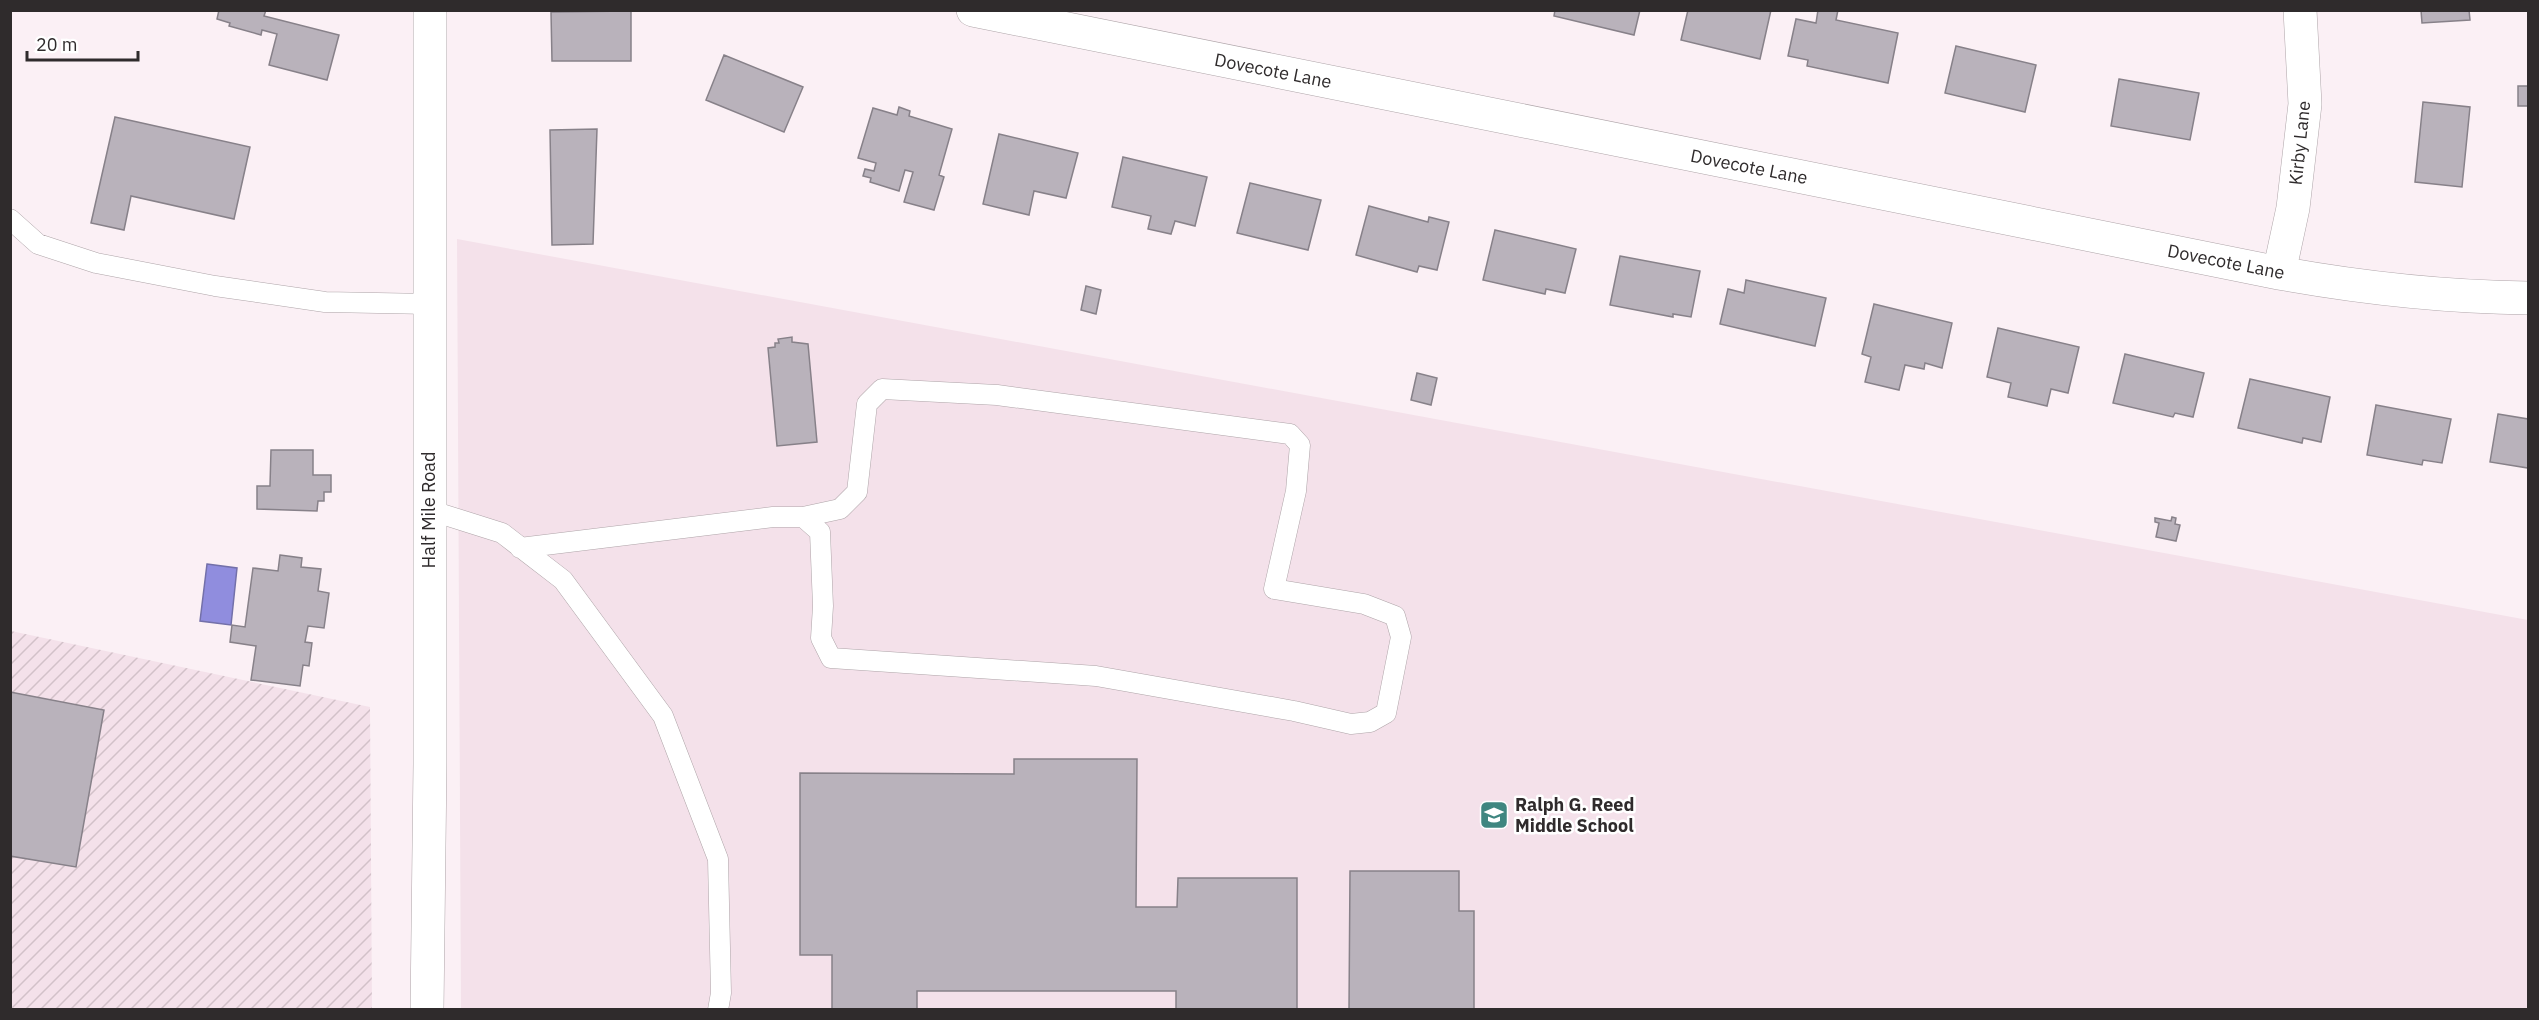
<svg xmlns="http://www.w3.org/2000/svg" width="2539" height="1020" viewBox="0 0 2539 1020" font-family="'IBM Plex Sans',sans-serif">
<defs>
<pattern id="industrial-furrows" width="10" height="10" patternUnits="userSpaceOnUse" patternTransform="scale(1.5)"><rect width="10" height="10" fill="#f4e1ea"/><path d="M-1 1l2-2M0 10L10 0M9 11l2-2" fill="none" stroke="#d2c1c9"/></pattern>
</defs>
<rect width="100%" height="100%" fill="#fbf0f5"/>
<path fill="#f4e1ea" d="M 457,239 L 2528,620 L 2528,1009 L 461,1009 Z"/>
<path fill="url(#industrial-furrows)" d="M 11,631 L 370,707 L 372,1009 L 11,1010 Z"/>
<path fill="#908dde" stroke="#7370a9" stroke-width="1.5" d="M 207,564 L 237,568 L 231,625 L 200,621 Z"/>
<path fill="#b9b2bb" stroke="#878189" stroke-width="1.5" d="M 219,10 L 266,10 L 264,16 L 339,35 L 327,80 L 269,65 L 277,34 L 262,30 L 261,35 L 229,26 L 230,23 L 217,19 Z
M 1555,10 L 1640,10 L 1634,35 L 1554,16 Z
M 1688,10 L 1771,10 L 1760,59 L 1681,40 Z
M 1818,10 L 1838,10 L 1836,20 L 1898,33 L 1888,83 L 1807,66 L 1808,60 L 1788,56 L 1796,19 L 1816,23 Z
M 2421,10 L 2469,10 L 2470,20 L 2422,23 Z
M 631,11 L 631,61 L 552,61 L 551,12 Z
M 1956,46 L 2036,65 L 2025,112 L 1945,93 Z
M 724,55 L 803,87 L 784,132 L 706,100 Z
M 2119,79 L 2199,93 L 2190,140 L 2111,126 Z
M 2518,86 L 2528,86 L 2528,106 L 2518,106 Z
M 2423,102 L 2470,107 L 2462,187 L 2415,182 Z
M 899,107 L 910,111 L 909,116 L 952,129 L 939,175 L 944,177 L 934,210 L 904,202 L 913,172 L 905,170 L 899,191 L 870,182 L 871,178 L 863,176 L 865,169 L 874,171 L 876,163 L 858,158 L 873,108 L 897,115 Z
M 115,117 L 250,147 L 234,219 L 131,196 L 124,230 L 91,223 Z
M 597,129 L 593,244 L 552,245 L 550,130 Z
M 999,134 L 1078,153 L 1066,198 L 1034,191 L 1029,215 L 983,204 Z
M 1123,157 L 1207,177 L 1195,226 L 1175,221 L 1171,234 L 1148,229 L 1151,216 L 1112,207 Z
M 1250,183 L 1321,200 L 1308,250 L 1237,233 Z
M 1369,206 L 1428,222 L 1429,217 L 1449,222 L 1437,270 L 1419,266 L 1417,272 L 1356,255 Z
M 1495,230 L 1576,249 L 1565,293 L 1546,289 L 1545,294 L 1483,280 Z
M 1620,256 L 1700,271 L 1691,317 L 1673,314 L 1673,317 L 1610,305 Z
M 1746,280 L 1826,298 L 1815,346 L 1720,324 L 1728,289 L 1744,293 Z
M 1086,286 L 1101,290 L 1096,314 L 1081,310 Z
M 1874,304 L 1952,323 L 1942,368 L 1925,363 L 1924,369 L 1905,365 L 1899,390 L 1865,382 L 1871,357 L 1862,354 Z
M 1998,328 L 2079,347 L 2068,393 L 2051,389 L 2047,406 L 2008,397 L 2011,383 L 1987,377 Z
M 792,337 L 792,342 L 808,344 L 817,442 L 777,446 L 768,348 L 775,347 L 775,343 L 779,343 L 778,339 Z
M 2125,354 L 2204,373 L 2193,417 L 2175,413 L 2173,417 L 2113,403 Z
M 1417,373 L 1437,378 L 1431,405 L 1411,400 Z
M 2250,379 L 2330,397 L 2321,442 L 2303,438 L 2302,443 L 2238,428 Z
M 2376,405 L 2451,419 L 2442,463 L 2423,460 L 2422,465 L 2367,455 Z
M 2498,414 L 2528,419 L 2528,468 L 2490,462 Z
M 271,450 L 313,450 L 313,475 L 331,475 L 331,492 L 324,492 L 324,501 L 318,501 L 317,511 L 257,509 L 257,486 L 270,486 Z
M 2172,517 L 2176,518 L 2175,524 L 2180,525 L 2176,541 L 2156,537 L 2159,523 L 2155,522 L 2155,518 L 2171,521 Z
M 280,555 L 302,558 L 301,567 L 321,569 L 318,591 L 329,593 L 324,628 L 308,626 L 305,642 L 312,643 L 309,666 L 303,665 L 300,686 L 251,680 L 256,646 L 230,642 L 232,625 L 245,627 L 253,568 L 278,571 Z
M 10,692 L 104,710 L 76,867 L 10,856 Z
M 1014,759 L 1137,759 L 1136,907 L 1177,907 L 1178,878 L 1297,878 L 1297,1010 L 1176,1010 L 1176,991 L 917,991 L 917,1010 L 832,1010 L 832,955 L 800,955 L 800,773 L 1014,774 Z
M 1350,871 L 1459,871 L 1459,911 L 1474,911 L 1474,1010 L 1349,1010 Z"/>
<g fill="none" stroke-linecap="round" stroke-linejoin="round">
<g stroke="#aea4a8" stroke-width="21">
<path id="lane" d="M 10,219 L 38,244 L 96,263 L 215,286 L 325,302 L 430,304
M 429,510 L 502,533 L 563,580 L 663,716 L 718,859 L 721,993 L 718,1010
M 520,548 L 773,517 L 803,517 L 820,532 L 823,606 L 821,638 L 831,658 L 1096,676 L 1294,711 L 1351,724 L 1370,722 L 1386,713 L 1401,637 L 1395,616 L 1364,604 L 1274,589 L 1296,491 L 1300,445 L 1290,434 L 997,395 L 882,389 L 867,404 L 857,492 L 840,509 L 803,517"/>
</g>
<g stroke="#aea4a8" stroke-width="34">
<path id="street" d="M 973,10 L 2279,273 C 2362,288 2444,297 2528,298
M 2279,273 L 2293,208 L 2305,104 L 2300,10
M 427,1010 L 430,764 L 430,10"/>
</g>
<use href="#lane" stroke="#fff" stroke-width="20"/>
<use href="#street" stroke="#fff" stroke-width="33"/>
</g>
<defs>
<g id="school-square" transform="scale(1.5)"><rect x="-9" y="-9" width="18" height="18" rx="4" fill="#3f8680" stroke="#fff"/><path d="M0-5L7-2L0 1L-7-2ZM-4 1L0 2.5L4 1V4Q0 6-4 4Z" fill="#fff"/></g>
</defs>
<g fill-rule="evenodd">
<use href="#school-square" x="1494" y="815"/>
</g>
<g text-anchor="middle" stroke-width="5" stroke-linejoin="round" paint-order="stroke">
<g font-size="18" fill="#2f2b2c" stroke="#fff">
<text transform="translate(1273 71) rotate(11)" y="6">Dovecote Lane</text>
<text transform="translate(2300 143) rotate(-84)" y="6">Kirby Lane</text>
<text transform="translate(1749 167) rotate(11)" y="6">Dovecote Lane</text>
<text transform="translate(2226 262) rotate(11)" y="6">Dovecote Lane</text>
<text transform="translate(429 510) rotate(-90)" y="6">Half Mile Road</text>
</g>
<g font-size="18" font-weight="bold" fill="#2f2b2c" stroke="#fff" text-anchor="start">
<text x="1515" y="811">Ralph G. Reed<tspan x="1515" dy="21">Middle School</tspan></text>
</g>
</g>
<rect width="2539" height="1020" fill="none" stroke="#2f2b2c" stroke-width="24"/>
<path d="M27 51v9h111v-9" fill="none" stroke="#2f2b2c" stroke-width="3"/>
<text x="36" y="51" font-size="18" fill="#2f2b2c" stroke="#ffffff" stroke-width="4.5" paint-order="stroke">20 m</text>
</svg>
